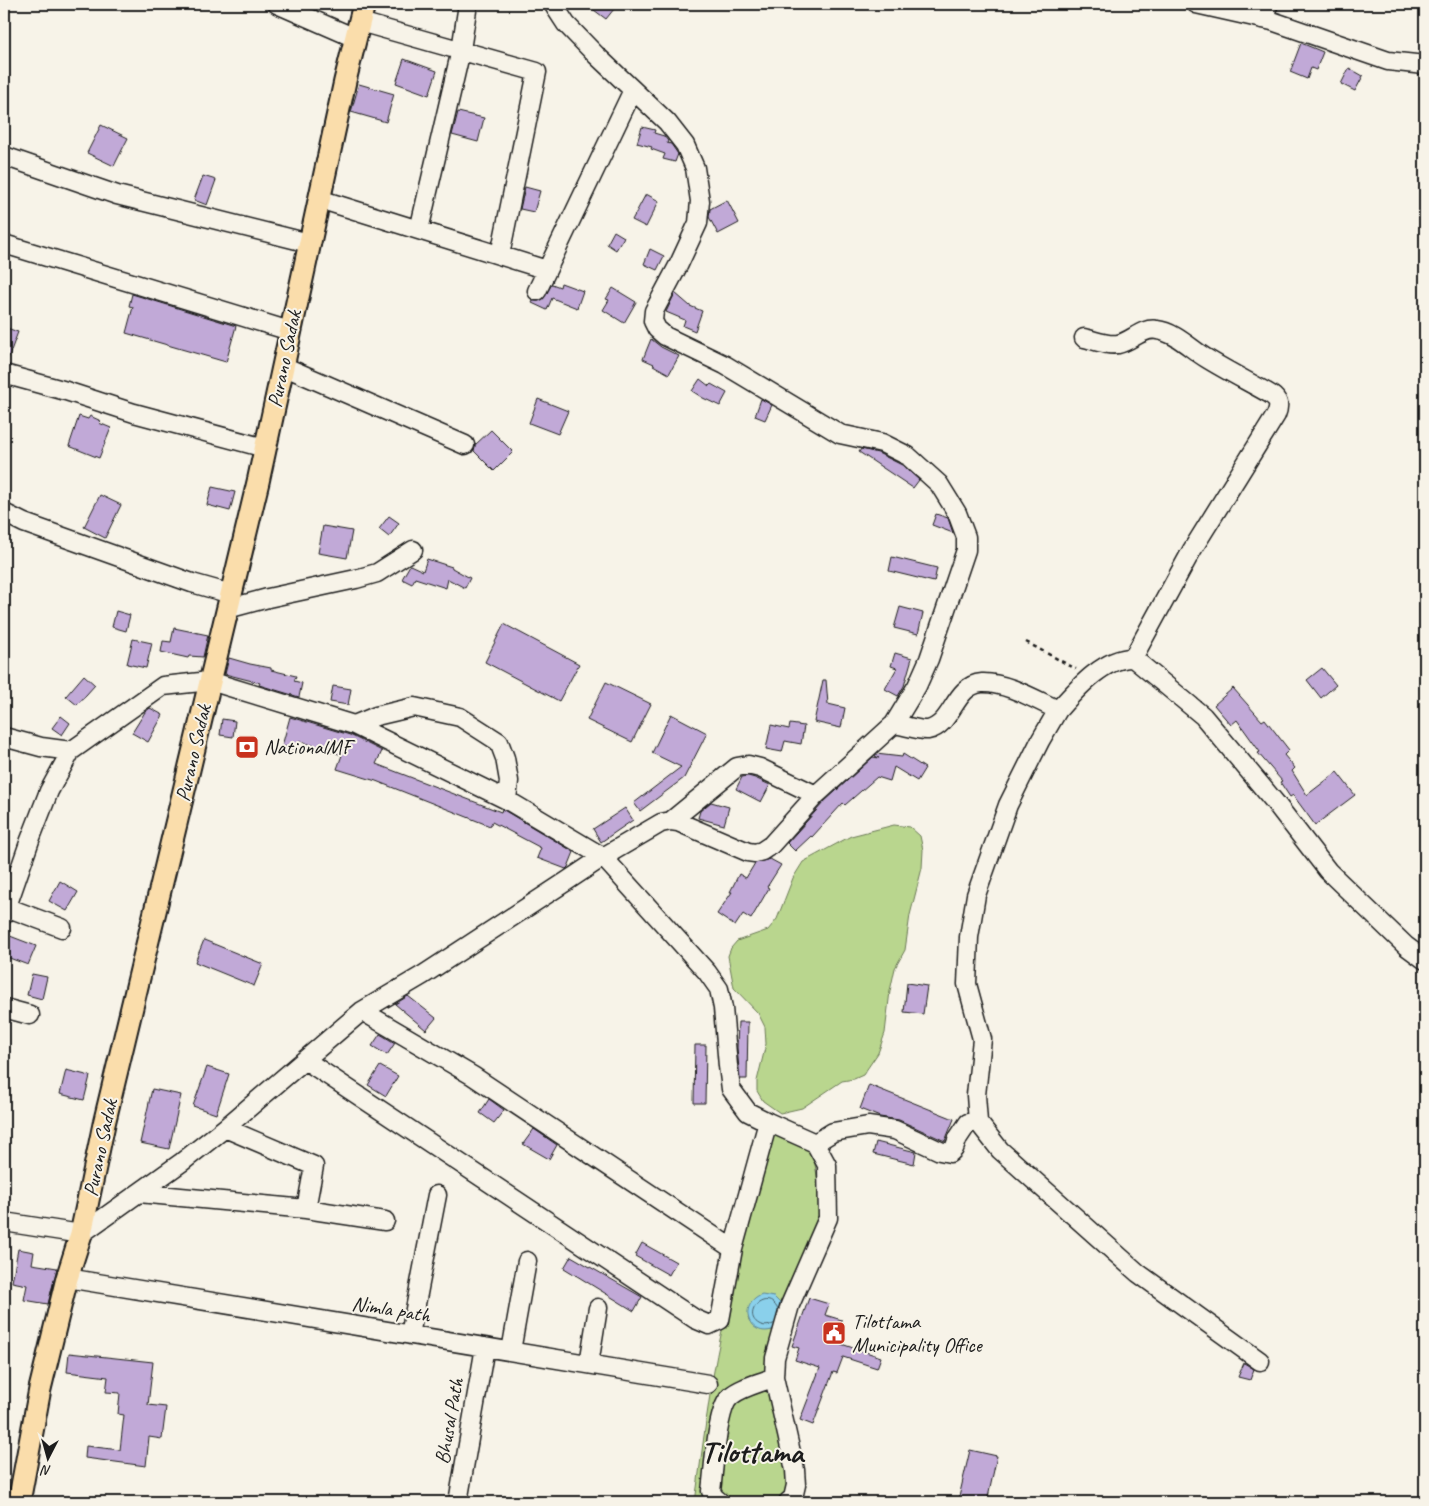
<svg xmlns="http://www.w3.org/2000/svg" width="1429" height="1506" viewBox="0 0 1429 1506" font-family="Caveat,sans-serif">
<rect width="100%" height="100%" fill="#f7f3e8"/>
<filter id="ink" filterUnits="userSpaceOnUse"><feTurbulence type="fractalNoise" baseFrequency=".02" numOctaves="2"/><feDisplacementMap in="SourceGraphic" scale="10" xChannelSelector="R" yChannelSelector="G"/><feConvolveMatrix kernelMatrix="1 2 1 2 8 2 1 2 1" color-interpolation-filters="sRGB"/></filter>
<g filter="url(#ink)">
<path fill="#b9d68e" stroke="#6a7955" d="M 894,825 L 910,827 L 920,836 L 923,850 L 922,868 L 910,915 L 905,950 L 895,968 L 890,991 L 885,1033 L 878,1053 L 863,1075 L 854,1079 L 842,1081 L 802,1108 L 780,1113 L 763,1101 L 757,1091 L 757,1081 L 766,1044 L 765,1027 L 758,1013 L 734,988 L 728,956 L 731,948 L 737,941 L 768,930 L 777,919 L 793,878 L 803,862 L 851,836 Z
M 773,1133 L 806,1145 L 814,1159 L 821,1198 L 818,1224 L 782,1305 L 748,1318 C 753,1329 761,1332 773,1330 L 772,1341 L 791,1467 L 788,1502 L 695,1502 C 703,1446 709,1390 721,1335 C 728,1306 737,1278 741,1249 Z"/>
<path fill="#8ad0eb" stroke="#5e8898" d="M 762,1295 L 774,1297 L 782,1305 L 778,1327 C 752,1343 734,1306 762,1295 Z"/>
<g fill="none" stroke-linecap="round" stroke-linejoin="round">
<path stroke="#48646f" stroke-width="1" d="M 775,1323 C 770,1326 764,1327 759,1324 C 740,1313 768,1286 778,1310"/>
</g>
<path fill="#c1a9d7" stroke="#1c1c1c" d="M 586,4 L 618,4 L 606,19 Z
M 1301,43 L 1323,52 L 1316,70 L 1311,68 L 1307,79 L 1290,72 Z
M 404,59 L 437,71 L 429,95 L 396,83 Z
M 1349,68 L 1363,76 L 1355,91 L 1341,84 Z
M 359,84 L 394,94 L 386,122 L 351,112 Z
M 458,112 L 484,118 L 478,142 L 452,135 Z
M 101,125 L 128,138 L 114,166 L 87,153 Z
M 642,127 L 655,130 L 654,133 L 664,136 L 668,141 L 667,143 L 671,144 L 678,154 L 675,162 L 663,159 L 665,154 L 651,149 L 652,147 L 637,143 Z
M 203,176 L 216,180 L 207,205 L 194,200 Z
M 525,187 L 540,191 L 534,212 L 520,209 Z
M 646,194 L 659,201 L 646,227 L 632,220 Z
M 727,200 L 739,223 L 718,234 L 709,217 L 710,209 Z
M 614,231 L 624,237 L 616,250 L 607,244 Z
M 650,249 L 664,256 L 657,270 L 644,264 Z
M 561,283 L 583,291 L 577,308 L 552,298 L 547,310 L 532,303 L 533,301 L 538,301 L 543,299 L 552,284 L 560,287 Z
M 613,288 L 636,302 L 624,323 L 603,310 L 609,300 L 606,299 Z
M 675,293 L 690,306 L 702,311 L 695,331 L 683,326 L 685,320 L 666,312 Z
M 132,294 L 236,326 L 226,362 L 126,333 L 133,307 L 129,306 Z
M 4,327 L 18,332 L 6,364 L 4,364 Z
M 651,339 L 661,347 L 679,356 L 669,374 L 653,365 L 654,364 L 643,359 Z
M 700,379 L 709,386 L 711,384 L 727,393 L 720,406 L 703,398 L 692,391 Z
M 538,399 L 568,411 L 558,434 L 529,423 Z
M 761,399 L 772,405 L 765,420 L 755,416 Z
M 79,416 L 88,419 L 90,416 L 101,421 L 99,423 L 111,428 L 99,458 L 69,446 Z
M 491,430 L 513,452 L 494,471 L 474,451 L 475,445 Z
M 861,449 L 878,453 L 902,465 L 919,480 L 913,488 L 859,452 Z
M 212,487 L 235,492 L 230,511 L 207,505 Z
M 100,495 L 121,505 L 105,538 L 84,527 Z
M 936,514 L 948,518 L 953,533 L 932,525 Z
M 389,516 L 399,523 L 389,537 L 379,529 Z
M 323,526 L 352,531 L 347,558 L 318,553 Z
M 892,557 L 937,568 L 934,582 L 889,571 Z
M 427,559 L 452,567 L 452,568 L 470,578 L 465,588 L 448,579 L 446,588 L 415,578 L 412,584 L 402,579 L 410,565 L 423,571 Z
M 900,607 L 923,613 L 918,634 L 894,628 Z
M 116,611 L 130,615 L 126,631 L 112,627 Z
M 504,624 L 579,664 L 559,701 L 485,662 Z
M 174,628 L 208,635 L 203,657 L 189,656 L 188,658 L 161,652 L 163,641 L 171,642 Z
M 133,639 L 152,643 L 146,668 L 127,664 Z
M 895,653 L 912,658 L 904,686 L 898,696 L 885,689 L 897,668 L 891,666 Z
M 229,658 L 250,664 L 271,668 L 271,670 L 296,676 L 294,681 L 302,683 L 299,697 L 259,685 L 260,683 L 225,674 Z
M 1322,668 L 1336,685 L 1321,698 L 1307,680 Z
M 84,675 L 95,685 L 77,705 L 66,696 Z
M 823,680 L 826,680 L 828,704 L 845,708 L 841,728 L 814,722 Z
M 606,682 L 651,704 L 632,742 L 587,720 Z
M 333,686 L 351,689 L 348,705 L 330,702 Z
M 1233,688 L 1262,721 L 1265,719 L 1289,750 L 1284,755 L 1295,768 L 1292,771 L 1307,795 L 1337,772 L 1355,795 L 1315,825 L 1293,795 L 1290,797 L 1280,782 L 1282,781 L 1258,753 L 1260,752 L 1237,720 L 1231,725 L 1214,705 Z
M 150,708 L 163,715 L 148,742 L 132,733 L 145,712 Z
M 671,714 L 707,733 L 684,778 L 640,811 L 634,803 L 681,767 L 652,753 Z
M 61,716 L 70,723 L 62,735 L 52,728 Z
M 290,717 L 350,735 L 382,751 L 376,764 L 501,812 L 502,809 L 574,852 L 568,867 L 566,869 L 537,858 L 541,848 L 492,822 L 490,826 L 376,781 L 337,769 L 342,755 L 300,741 L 298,750 L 282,746 Z
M 222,719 L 235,721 L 233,737 L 220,735 Z
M 790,724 L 804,726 L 801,744 L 785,741 L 782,752 L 766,749 L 771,725 L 789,729 Z
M 876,754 L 902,757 L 903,754 L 925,768 L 917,781 L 894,767 L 890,781 L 877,777 L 845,805 L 843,803 L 812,837 L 811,836 L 795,851 L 787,843 L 824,802 L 873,757 L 879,758 L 875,756 Z
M 748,776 L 755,778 L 770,785 L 761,802 L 736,789 L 742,777 Z
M 711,802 L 729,807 L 724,825 L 698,818 L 700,811 Z
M 625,808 L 633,820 L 601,842 L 593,829 Z
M 770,859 L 781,865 L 767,887 L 769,888 L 751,919 L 743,914 L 735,926 L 717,914 L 732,892 L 730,892 L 739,874 L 746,878 L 755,863 Z
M 60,881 L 78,892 L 67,911 L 49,901 Z
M 10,936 L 36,946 L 28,965 L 4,956 Z
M 204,940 L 263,964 L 254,986 L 195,962 Z
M 32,974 L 47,977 L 42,999 L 27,995 Z
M 907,983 L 927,986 L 923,1014 L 904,1012 Z
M 408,996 L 436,1018 L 426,1030 L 395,1004 Z
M 738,1022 L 748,1022 L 747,1079 L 740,1079 L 737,1048 Z
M 380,1034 L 395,1043 L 387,1055 L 372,1046 Z
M 695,1045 L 706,1045 L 705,1103 L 694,1103 Z
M 380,1066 L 398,1076 L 386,1096 L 368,1085 Z
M 207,1067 L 229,1074 L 216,1114 L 193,1106 Z
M 66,1070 L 90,1076 L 84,1100 L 60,1094 Z
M 869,1085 L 954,1119 L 945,1141 L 899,1120 L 880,1117 L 860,1109 Z
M 152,1089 L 181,1095 L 169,1149 L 140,1143 Z
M 489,1099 L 504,1110 L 494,1123 L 480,1113 Z
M 534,1129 L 557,1145 L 549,1159 L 523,1144 Z
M 876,1142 L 916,1152 L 914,1164 L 873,1154 Z
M 642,1243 L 676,1262 L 669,1275 L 635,1256 Z
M 18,1249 L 34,1252 L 32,1264 L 57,1268 L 48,1304 L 24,1300 L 27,1285 L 12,1282 Z
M 571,1256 L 642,1297 L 634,1311 L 564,1268 Z
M 809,1298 L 829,1304 L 825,1315 L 842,1320 L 835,1342 L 881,1357 L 877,1368 L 843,1357 L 837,1373 L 833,1372 L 813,1425 L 800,1420 L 820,1368 L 795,1360 L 799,1348 L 792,1346 Z
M 69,1353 L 153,1362 L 148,1405 L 166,1407 L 162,1439 L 149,1437 L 146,1466 L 85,1458 L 86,1446 L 120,1450 L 124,1415 L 118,1414 L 120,1393 L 106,1392 L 108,1377 L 67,1372 Z
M 1244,1363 L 1254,1369 L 1250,1380 L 1238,1377 Z
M 970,1450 L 997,1456 L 987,1502 L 980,1502 L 959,1497 Z"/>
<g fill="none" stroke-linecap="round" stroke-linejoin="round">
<g stroke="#1c1c1c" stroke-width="21">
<path id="minor" d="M 277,4 L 355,38
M 1196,4 L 1272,21 L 1388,61 L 1425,65
M 1262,19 L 1269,4
M 360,22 L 537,72 L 500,255
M 4,156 L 117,195 L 309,243
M 319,199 L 547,270
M 419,230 L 461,50 L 468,4
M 4,244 L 290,331
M 537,291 L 633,90
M 1084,338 C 1094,340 1107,346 1118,344 C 1131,342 1142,327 1157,330 C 1175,332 1191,349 1206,358 C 1227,371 1249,382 1270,394 C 1279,400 1280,405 1276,415 L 1192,550 L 1133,658
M 283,366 L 465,445
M 4,374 L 66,391 L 134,413 L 265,448
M 4,513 L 24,523 L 192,583 L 231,594
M 227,609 L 268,598 L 356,579 L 377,573 L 413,550
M 1058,710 L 1040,741 L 1008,805 L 976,895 L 969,937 L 967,984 L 982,1039 L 976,1095 L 978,1122 L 1000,1150 L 1138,1273 L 1260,1361
M 894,724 C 903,725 920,731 928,730 C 953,725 954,685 982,683 C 1006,682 1036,700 1058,710 C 1076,690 1104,657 1133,658 L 1203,716 L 1274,801 L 1328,871 L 1406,946 L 1425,960
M 354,725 L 376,716 L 414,707 L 460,717 L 499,742 L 505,758 L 509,781 L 507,800
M 4,737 L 41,747 L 71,751 L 163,686 L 210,681 L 354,725 L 507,800 L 603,857 L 707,972 L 719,989 L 723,1008 L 728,1066 L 731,1089 L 748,1112 L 768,1122 L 815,1143 L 827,1165 L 828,1218 L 790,1305 L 775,1358 L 774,1377 L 795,1470 L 796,1485 L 793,1498 L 788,1502
M 671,821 L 737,767 L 748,765 L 760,768 L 816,795
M 6,907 L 62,928
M 4,915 L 30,840 L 49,791 L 71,751
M 4,1008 L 30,1015
M 362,1011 L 473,1076 L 733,1249
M 305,1060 L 695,1319 L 709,1325 L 720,1320 L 733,1249 L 768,1122
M 225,1128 L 314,1166 L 306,1209
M 815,1143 L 833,1132 L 868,1126 L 895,1130 L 940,1151 L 950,1153 L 954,1149 L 958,1138 L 968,1123 L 978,1122
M 139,1193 L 306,1209 L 385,1221
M 4,1222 L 81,1234 L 182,1162 L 225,1128 L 362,1011 L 423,975 L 567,881 L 603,857 L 661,823 L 671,821 L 678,822 L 748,852 L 755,853 L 762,851 L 771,845 L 816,795 L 894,724 L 917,686 L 929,659 L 966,550 L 966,537 L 957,513 L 939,484 L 908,456 L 882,443 L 840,434 L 725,365 L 665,336 L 657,329 L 653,321 L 654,311 L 679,264 L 698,223 L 700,201 L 695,168 L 685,145 L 667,122 L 596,55 L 566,24 L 553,4
M 67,1278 L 708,1384
M 410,1335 L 437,1195
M 511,1351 L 527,1261
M 589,1364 L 598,1308
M 458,1502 L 485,1347
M 720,1502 L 714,1497 L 711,1491 C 714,1471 716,1408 731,1396 C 741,1387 761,1383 774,1377"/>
</g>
<g stroke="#1c1c1c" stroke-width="25">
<path id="major" d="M 19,1502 L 40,1389 L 67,1278 L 81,1234 L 104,1124 L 258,482 L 345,81 L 364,4"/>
</g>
<path stroke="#1c1c1c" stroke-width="2.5" stroke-dasharray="4 4" stroke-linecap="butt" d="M 1026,642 L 1076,669"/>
<use href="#minor" stroke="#f7f3e8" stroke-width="18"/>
<use href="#major" stroke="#faddab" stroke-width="21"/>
</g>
</g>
<defs>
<g id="bank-square" transform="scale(1.25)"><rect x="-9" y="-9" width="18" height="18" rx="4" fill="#c8321e" stroke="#f7f3e8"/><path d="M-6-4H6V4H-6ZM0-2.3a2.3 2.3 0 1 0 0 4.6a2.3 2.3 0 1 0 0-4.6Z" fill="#fff"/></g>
<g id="civic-square" transform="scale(1.25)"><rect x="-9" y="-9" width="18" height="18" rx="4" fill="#c8321e" stroke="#f7f3e8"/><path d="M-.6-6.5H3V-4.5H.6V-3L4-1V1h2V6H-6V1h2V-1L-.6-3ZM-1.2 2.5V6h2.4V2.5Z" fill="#fff"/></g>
</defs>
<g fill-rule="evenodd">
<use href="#bank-square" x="247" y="747"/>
<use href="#civic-square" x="834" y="1333"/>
</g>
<g text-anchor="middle" stroke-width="4" stroke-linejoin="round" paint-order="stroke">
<g font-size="21" fill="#1c1c1c" stroke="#f7f3e8">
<text transform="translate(284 359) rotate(-78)" y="7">Purano Sadak</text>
<text transform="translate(193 753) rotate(-77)" y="7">Purano Sadak</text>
<text transform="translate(100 1148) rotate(-78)" y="7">Purano Sadak</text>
<text transform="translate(391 1309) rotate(9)" y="7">Nimla path</text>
<text transform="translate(449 1421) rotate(-80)" y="7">Bhusal Path</text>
</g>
<g font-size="21" fill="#1c1c1c" stroke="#f7f3e8" text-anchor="start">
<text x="264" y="754">NationalMF</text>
<text x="852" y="1328">Tilottama<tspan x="852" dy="24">Municipality Office</tspan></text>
</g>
<g font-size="31" font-weight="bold" fill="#1c1c1c" stroke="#f7f3e8">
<text x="752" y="1462">Tilottama</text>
</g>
</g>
<rect width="1429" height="1506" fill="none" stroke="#f7f3e8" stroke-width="20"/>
<rect x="10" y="10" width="1409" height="1486" fill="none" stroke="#1c1c1c" stroke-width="2" filter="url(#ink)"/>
<g transform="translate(48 1458) rotate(186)" stroke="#f7f3e8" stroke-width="4" paint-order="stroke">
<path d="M0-4L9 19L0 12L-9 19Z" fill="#1c1c1c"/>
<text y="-8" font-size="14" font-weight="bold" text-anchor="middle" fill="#1c1c1c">N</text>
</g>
</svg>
